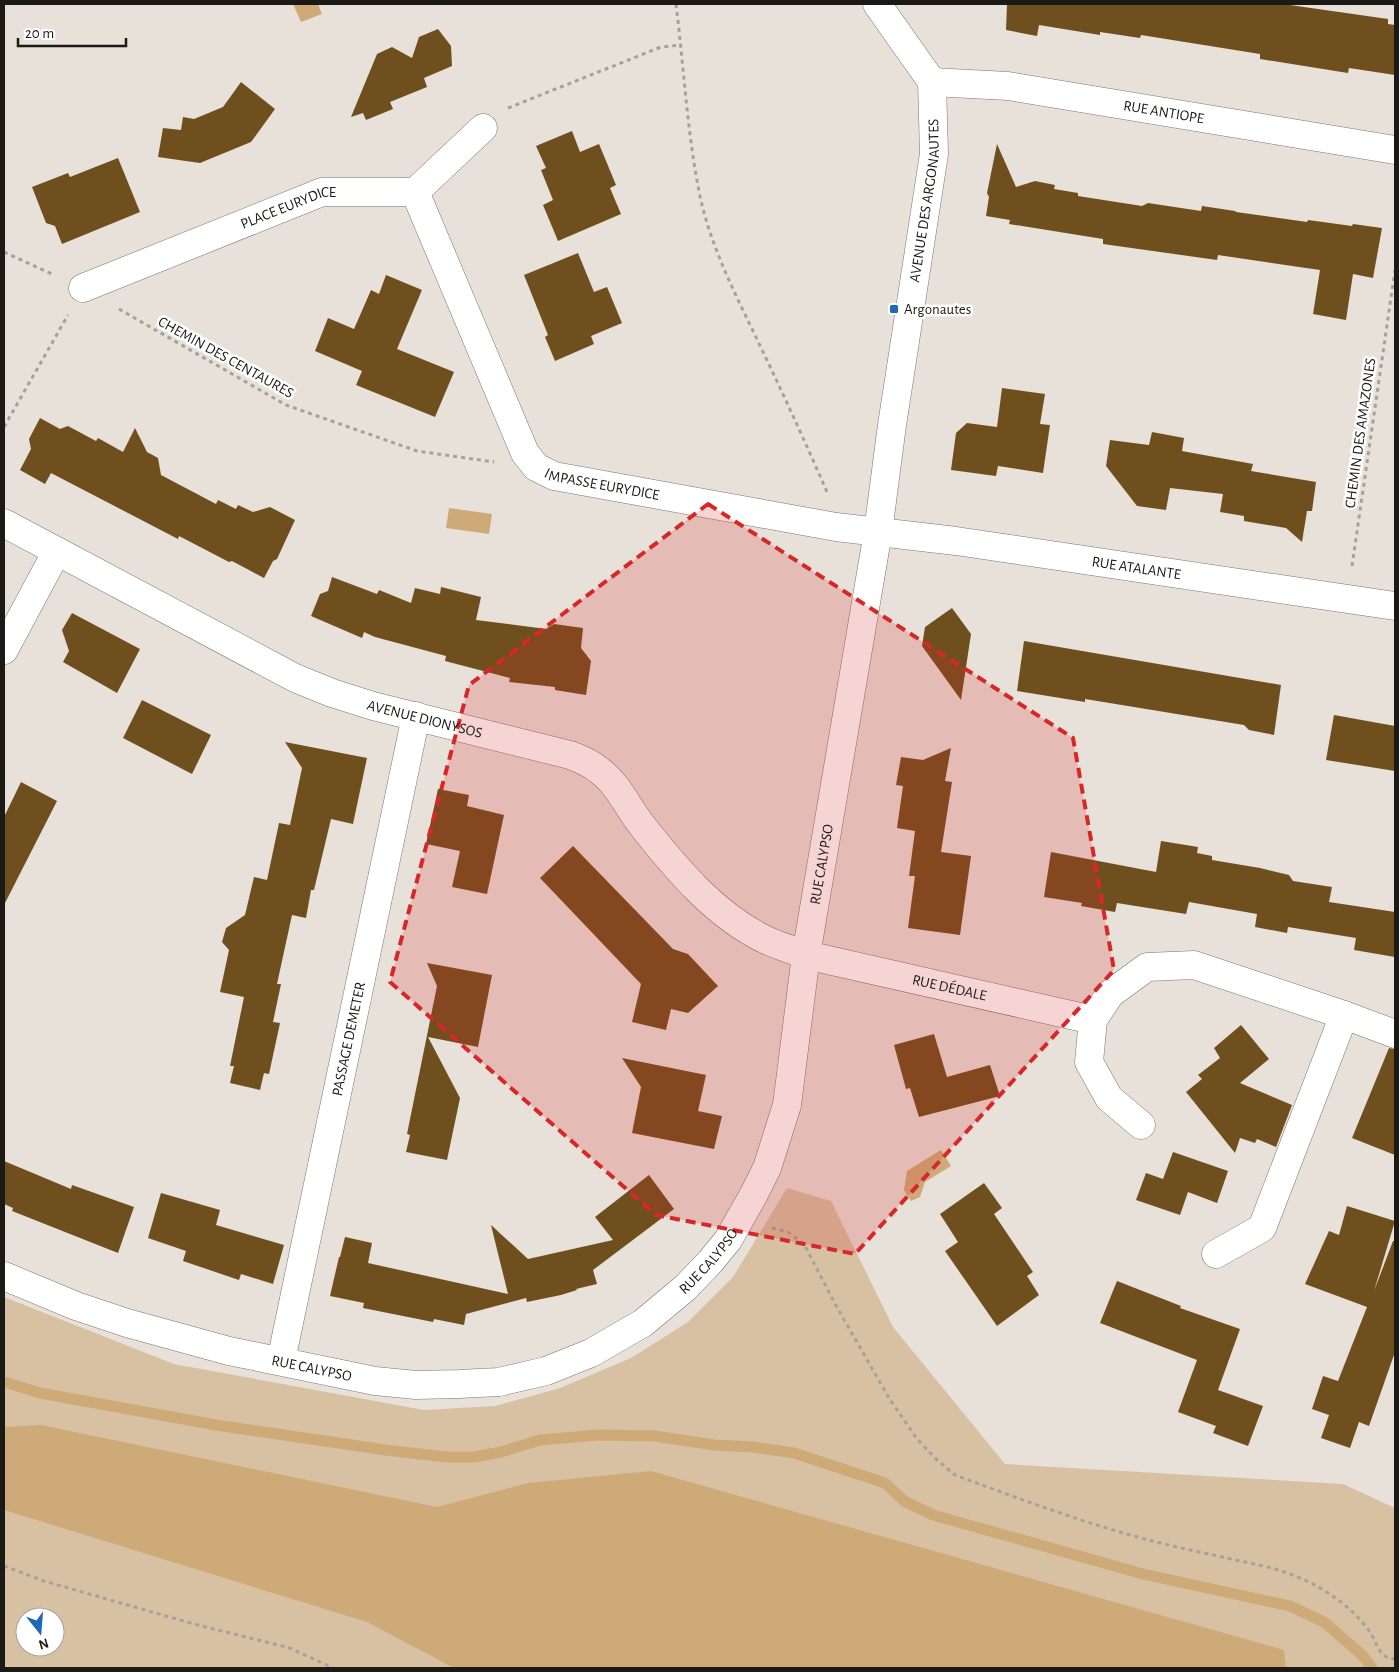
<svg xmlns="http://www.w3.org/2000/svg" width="1399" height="1672" viewBox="0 0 1399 1672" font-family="'Alegreya Sans',sans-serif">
<rect width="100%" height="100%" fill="#e8e1d9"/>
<path fill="#d8c1a3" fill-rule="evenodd" d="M 787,1188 L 831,1201 L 893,1327 L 1005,1464 L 1343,1484 L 1395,1508 L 1395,1668 L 4,1668 L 4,1297 L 174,1364 L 424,1410 L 495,1406 L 560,1388 L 631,1358 L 688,1322 L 733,1277 ZM 25,1617 L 55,1617 L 55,1647 L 25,1647 Z"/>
<path fill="#cfaa79" d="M 293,4 L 318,4 L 322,14 L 301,22 Z
M 449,508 L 492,514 L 489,534 L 446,528 Z
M 941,1150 L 951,1166 L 925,1182 L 920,1197 L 911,1201 L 904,1190 L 907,1171 Z
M 41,1425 L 437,1507 L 528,1483 L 651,1471 L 1284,1650 L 1286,1668 L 454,1668 L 367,1622 L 4,1510 L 4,1427 Z"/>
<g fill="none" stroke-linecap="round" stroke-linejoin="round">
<path stroke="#cfaa79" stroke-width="11" d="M 4,1382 L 40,1393 L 216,1425 L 386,1450 L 446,1457 L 474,1457 L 501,1452 L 540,1440 L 598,1435 L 655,1436 L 714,1445 L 753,1447 L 794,1453 L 885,1483 L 904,1501 L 933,1515 L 1143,1574 L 1290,1606 L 1324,1622 L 1363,1656 L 1372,1668"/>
</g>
<path fill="#704f1f" d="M 1007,4 L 1283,4 L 1388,19 L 1388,24 L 1395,25 L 1395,75 L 1349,68 L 1348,73 L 1260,59 L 1260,54 L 1141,35 L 1140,38 L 1100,32 L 1100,35 L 1039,25 L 1037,36 L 1006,30 Z
M 438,29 L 451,46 L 452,66 L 424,78 L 427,87 L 390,102 L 393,109 L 366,120 L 363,113 L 351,117 L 377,54 L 392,47 L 412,58 L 419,37 Z
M 241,82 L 275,109 L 251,142 L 200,163 L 158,157 L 163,128 L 181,130 L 183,117 L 194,119 L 223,107 Z
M 572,131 L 580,152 L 599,144 L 616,185 L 610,188 L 621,214 L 558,241 L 543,205 L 553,200 L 541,170 L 546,168 L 536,146 Z
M 997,144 L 1016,187 L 1035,181 L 1055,185 L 1054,189 L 1078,193 L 1078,196 L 1142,206 L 1148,203 L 1201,211 L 1202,206 L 1235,211 L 1236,212 L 1307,222 L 1308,220 L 1352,226 L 1353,224 L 1382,228 L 1373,278 L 1353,274 L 1346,320 L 1313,314 L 1320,270 L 1218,255 L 1217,260 L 1103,244 L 1103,239 L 1009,224 L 1010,220 L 986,216 L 989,197 L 987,193 Z
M 118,158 L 140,212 L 62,244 L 55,226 L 46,223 L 32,187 L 68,173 L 70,177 Z
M 578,253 L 594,292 L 607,287 L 622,323 L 591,336 L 594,344 L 555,361 L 545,337 L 548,335 L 524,275 Z
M 386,275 L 422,290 L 397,349 L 454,372 L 435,417 L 356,385 L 362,371 L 315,351 L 328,318 L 354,329 L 371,290 L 379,294 Z
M 1002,388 L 1045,394 L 1040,424 L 1050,425 L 1043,473 L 998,466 L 996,476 L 951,470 L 956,433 L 967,423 L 997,427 Z
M 40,418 L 60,429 L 68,426 L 96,441 L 98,438 L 123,452 L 135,428 L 147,452 L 158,458 L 161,475 L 216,504 L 218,500 L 236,509 L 238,505 L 253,512 L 270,507 L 295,520 L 277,559 L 273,561 L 264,578 L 232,561 L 229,562 L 179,536 L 178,539 L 51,473 L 45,484 L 20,470 L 31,449 L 29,439 Z
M 1152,432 L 1184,438 L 1182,451 L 1253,464 L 1251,471 L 1316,482 L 1312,511 L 1307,511 L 1302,542 L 1286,528 L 1244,521 L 1244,516 L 1220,512 L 1223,494 L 1170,488 L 1166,510 L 1137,506 L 1106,466 L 1110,440 L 1149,445 Z
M 332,577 L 377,594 L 379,590 L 411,603 L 415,588 L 440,594 L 441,587 L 481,597 L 476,620 L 546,629 L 554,624 L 583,628 L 581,648 L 591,661 L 586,695 L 555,690 L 555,687 L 509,682 L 510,678 L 445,661 L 446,656 L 375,637 L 364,632 L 362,638 L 311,616 L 320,594 L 328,591 Z
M 952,608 L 971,634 L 961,700 L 922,646 L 925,627 Z
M 72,613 L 140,649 L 117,693 L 63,662 L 69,651 L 62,630 Z
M 1024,641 L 1281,685 L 1274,735 L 1249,730 L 1244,725 L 1085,699 L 1085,702 L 1017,691 Z
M 142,700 L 211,735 L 192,774 L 123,738 Z
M 1334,715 L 1395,726 L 1395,771 L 1326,760 Z
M 285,742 L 367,758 L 353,824 L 331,819 L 314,890 L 311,890 L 306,918 L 292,915 L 277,984 L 281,984 L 273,1022 L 280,1023 L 269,1074 L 264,1073 L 260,1090 L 230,1083 L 234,1066 L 230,1066 L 244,997 L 220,992 L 229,950 L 222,942 L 226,928 L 245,915 L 254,877 L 267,880 L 279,823 L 290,825 L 302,768 Z
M 951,748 L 945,781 L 952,782 L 941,852 L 971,856 L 960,935 L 908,928 L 915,876 L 909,876 L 915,831 L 897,828 L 903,786 L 896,785 L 901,757 L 923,760 Z
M 21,782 L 57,801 L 4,905 L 4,817 Z
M 438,789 L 469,795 L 467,806 L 504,815 L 487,894 L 452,887 L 460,851 L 426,844 Z
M 1161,841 L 1198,847 L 1197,853 L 1212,856 L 1212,860 L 1260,868 L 1289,875 L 1293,881 L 1332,887 L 1329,902 L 1395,912 L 1395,957 L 1354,950 L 1356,938 L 1288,927 L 1287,933 L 1255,927 L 1257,914 L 1189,902 L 1186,914 L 1117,903 L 1115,912 L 1081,906 L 1082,903 L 1044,897 L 1051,852 L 1156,872 Z
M 573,846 L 673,949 L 688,954 L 718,986 L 688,1013 L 671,1009 L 666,1030 L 632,1022 L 641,984 L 540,878 Z
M 427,963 L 492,975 L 478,1047 L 428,1037 L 460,1098 L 447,1160 L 406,1152 L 410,1135 L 407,1134 L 437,986 Z
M 1241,1025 L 1269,1059 L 1240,1083 L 1292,1105 L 1276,1147 L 1257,1139 L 1255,1143 L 1240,1138 L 1235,1153 L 1186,1092 L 1202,1079 L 1198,1075 L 1220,1058 L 1214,1048 Z
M 934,1034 L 947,1077 L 990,1065 L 1000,1096 L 919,1117 L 910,1088 L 906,1089 L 894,1045 Z
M 1389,1048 L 1395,1049 L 1395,1155 L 1352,1138 Z
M 622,1058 L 706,1075 L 698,1111 L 722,1116 L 714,1149 L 632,1133 L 641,1087 Z
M 1173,1152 L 1228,1171 L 1217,1203 L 1188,1192 L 1180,1215 L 1136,1200 L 1146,1173 L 1163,1179 Z
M 4,1161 L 71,1189 L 72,1185 L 134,1207 L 118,1253 L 12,1211 L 13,1208 L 4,1204 Z
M 649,1175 L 674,1209 L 593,1270 L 597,1284 L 576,1289 L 577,1290 L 561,1295 L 527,1302 L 526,1298 L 466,1314 L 464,1325 L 434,1319 L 433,1322 L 363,1308 L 364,1303 L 330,1296 L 339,1257 L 340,1257 L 345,1237 L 372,1243 L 368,1263 L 508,1294 L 491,1225 L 528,1259 L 613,1240 L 595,1217 Z
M 984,1183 L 1002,1208 L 994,1214 L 1033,1272 L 1027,1276 L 1039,1295 L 997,1326 L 945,1251 L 958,1242 L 940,1214 Z
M 161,1193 L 220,1210 L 216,1225 L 284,1245 L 273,1284 L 241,1274 L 239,1280 L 183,1261 L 186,1251 L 148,1238 Z
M 1347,1206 L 1395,1221 L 1374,1291 L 1393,1241 L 1395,1241 L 1395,1352 L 1369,1426 L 1359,1422 L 1350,1448 L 1321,1438 L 1329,1415 L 1312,1409 L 1323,1376 L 1338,1381 L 1367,1307 L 1305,1284 L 1329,1231 L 1339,1235 Z
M 1117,1281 L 1181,1306 L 1180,1308 L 1240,1329 L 1218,1390 L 1263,1406 L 1248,1446 L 1213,1433 L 1216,1426 L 1178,1412 L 1197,1360 L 1100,1323 Z"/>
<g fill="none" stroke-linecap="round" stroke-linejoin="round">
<g stroke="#7b766f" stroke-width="29">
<g id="minor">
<path id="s1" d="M 932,82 L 1008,86 L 1395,150"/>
<path id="s2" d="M 415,192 L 525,453 L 536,467 L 554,476 L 836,527 L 956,541 L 1395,606"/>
<path id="s3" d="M 83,288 L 322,192 L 415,192 L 483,128"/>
<path id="s4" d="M 4,523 L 295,678 L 332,693 L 373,706 L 570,755 C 581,759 591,763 600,771 C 619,785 629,810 644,828 C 678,871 716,916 766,940 C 779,946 793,950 806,955 L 1093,1020"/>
<path d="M 4,650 L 57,551"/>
<path d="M 1141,1125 L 1109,1098 L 1089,1062 L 1093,1020 L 1110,994 L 1147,967 L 1194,965 L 1344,1015 L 1395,1034"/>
<path d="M 1216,1254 L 1262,1228 L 1344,1015"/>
<path id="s5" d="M 4,1276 L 76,1306 L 127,1323 L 229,1351 L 375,1381 L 416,1385 L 459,1384 L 499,1382 L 546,1371 L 591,1353 L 643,1323 L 685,1288 L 710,1262 L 728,1240 L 754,1194 L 767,1168 L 787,1105 L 806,955 L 878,532 L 892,425 L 934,154 L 932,82 L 877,4"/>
<path id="s6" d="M 281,1361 L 416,716"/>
</g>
</g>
<path stroke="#a7a19b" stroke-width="3" stroke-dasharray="4 4" stroke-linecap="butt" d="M 676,4 C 684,68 687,133 700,196 C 712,252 740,303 764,354 C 786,400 807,446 827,492
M 508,108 L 661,47 L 681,45
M 4,252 L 54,275
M 119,309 L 286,405 L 417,451 L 494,462
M 4,427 L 68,315
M 1352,566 L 1395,270
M 772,1228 L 788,1232 L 804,1244 L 834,1302 L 889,1398 L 917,1439 L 936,1459 L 955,1475 C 1020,1499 1086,1524 1153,1541 C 1179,1548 1205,1553 1231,1559 C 1254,1564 1278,1568 1300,1578 C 1325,1588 1356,1610 1371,1634 C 1378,1645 1379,1658 1395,1659
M 4,1566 L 44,1581 L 194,1624 L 290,1648 L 333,1668"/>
<use href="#minor" stroke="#fff" stroke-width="28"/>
</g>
<path fill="#d62828" fill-opacity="0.2" stroke="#d62828" stroke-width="4" stroke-dasharray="10 6" stroke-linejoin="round" d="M 708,504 L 1073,738 L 1114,970 L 855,1254 L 656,1215 L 390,982 L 469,685 Z"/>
<rect fill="#1e68b8" stroke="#fff" stroke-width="2" x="889" y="304" width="10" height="10" rx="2.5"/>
<g text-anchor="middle" stroke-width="5" stroke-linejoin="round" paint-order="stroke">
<g font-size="15" fill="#1c1a17" stroke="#fff">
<text dy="5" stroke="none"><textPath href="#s1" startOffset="234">RUE ANTIOPE</textPath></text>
<text dy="5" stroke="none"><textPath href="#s5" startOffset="1850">AVENUE DES ARGONAUTES</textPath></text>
<text dy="5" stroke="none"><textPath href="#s3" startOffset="221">PLACE EURYDICE</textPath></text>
<text transform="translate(226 357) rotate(29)" y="5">CHEMIN DES CENTAURES</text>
<text transform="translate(1360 433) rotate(-82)" y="5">CHEMIN DES AMAZONES</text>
<text dy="5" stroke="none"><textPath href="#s2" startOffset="370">IMPASSE EURYDICE</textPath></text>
<text dy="5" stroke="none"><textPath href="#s2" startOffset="911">RUE ATALANTE</textPath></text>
<text dy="5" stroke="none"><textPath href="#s4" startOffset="466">AVENUE DIONYSOS</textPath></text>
<text dy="5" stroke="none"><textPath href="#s5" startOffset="1178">RUE CALYPSO</textPath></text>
<text dy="5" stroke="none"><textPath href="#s4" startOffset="1079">RUE DÉDALE</textPath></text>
<text dy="5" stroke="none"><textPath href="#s6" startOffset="329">PASSAGE DEMETER</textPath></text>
<text dy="5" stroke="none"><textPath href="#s5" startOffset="758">RUE CALYPSO</textPath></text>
<text dy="5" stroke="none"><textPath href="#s5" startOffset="322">RUE CALYPSO</textPath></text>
</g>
<g font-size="15" fill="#1c1a17" stroke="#fff" text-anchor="start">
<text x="904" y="314">Argonautes</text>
</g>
</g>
<rect width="1399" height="1672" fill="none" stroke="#1c1a17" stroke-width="10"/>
<g transform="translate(40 1632) rotate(163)"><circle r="24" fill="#ffffff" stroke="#a4a3a2"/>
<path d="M0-4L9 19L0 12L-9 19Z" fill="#1e68b8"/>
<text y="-8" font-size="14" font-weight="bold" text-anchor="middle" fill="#1c1a17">N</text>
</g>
<path d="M18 38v8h108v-8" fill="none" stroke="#1c1a17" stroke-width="2.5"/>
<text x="25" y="38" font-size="15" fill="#1c1a17" stroke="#ffffff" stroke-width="4" paint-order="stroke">20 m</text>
</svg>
